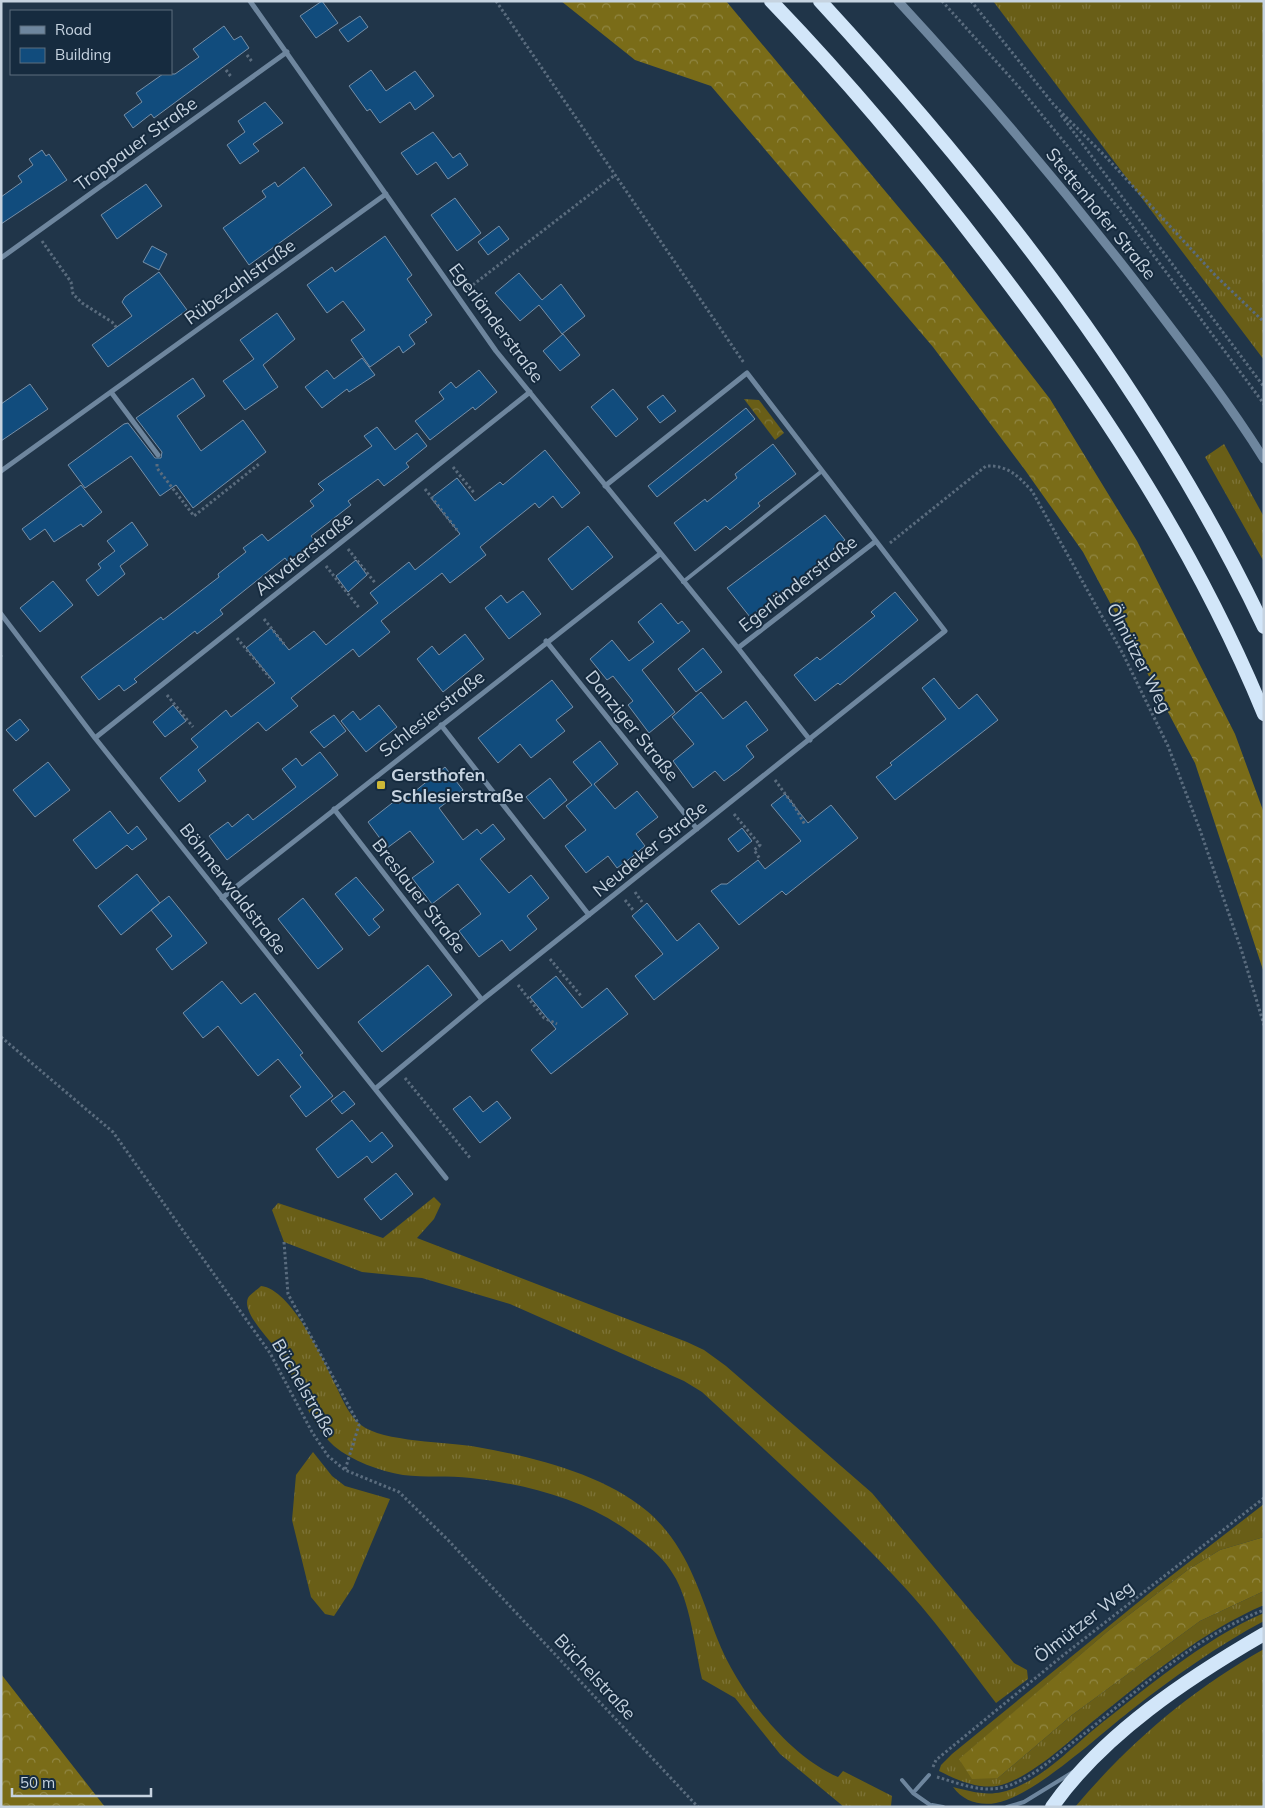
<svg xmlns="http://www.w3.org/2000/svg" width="1265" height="1808" viewBox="0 0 1265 1808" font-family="Mulish,sans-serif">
<defs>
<pattern id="grass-tufts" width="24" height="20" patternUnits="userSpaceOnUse" patternTransform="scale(1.25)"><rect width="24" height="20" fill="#695e17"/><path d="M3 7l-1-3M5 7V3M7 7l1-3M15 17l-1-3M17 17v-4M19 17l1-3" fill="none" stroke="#7d7438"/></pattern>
<pattern id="forest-crowns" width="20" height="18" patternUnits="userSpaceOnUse" patternTransform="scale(1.25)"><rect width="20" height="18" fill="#7a6c18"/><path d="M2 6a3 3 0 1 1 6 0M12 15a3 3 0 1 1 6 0" fill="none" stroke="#918744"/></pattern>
<pattern id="park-crowns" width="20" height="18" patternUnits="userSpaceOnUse" patternTransform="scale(1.25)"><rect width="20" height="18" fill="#695e17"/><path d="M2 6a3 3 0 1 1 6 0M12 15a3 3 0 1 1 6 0" fill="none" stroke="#7d7438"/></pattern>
</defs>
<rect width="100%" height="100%" fill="#203549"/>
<path fill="url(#grass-tufts)" d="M 993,1 L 1264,1 L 1264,360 Z
M 1224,444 L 1264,517 L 1264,562 L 1205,457 Z
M 434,1197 L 441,1204 L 434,1219 L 417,1238 L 687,1342 L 704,1350 L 726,1366 L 872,1493 L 1014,1663 L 1027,1670 L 1028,1679 L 996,1703 C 963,1660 932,1615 894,1576 C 833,1511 767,1452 702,1392 L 684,1381 L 510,1304 L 422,1278 L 362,1272 L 284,1242 L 272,1210 L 278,1203 L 383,1238 Z
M 261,1286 C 291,1289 323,1359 335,1384 C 342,1398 348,1415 361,1425 C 382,1442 449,1442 477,1447 C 533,1457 603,1474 647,1511 C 687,1545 699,1591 717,1638 C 737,1690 787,1755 838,1777 L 843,1771 L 892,1796 L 891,1806 L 844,1807 L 780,1754 L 735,1698 L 702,1679 C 695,1648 690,1600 673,1574 C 666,1561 651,1548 639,1539 C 591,1501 531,1485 471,1478 C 449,1475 425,1478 403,1475 C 380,1471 352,1461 334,1446 C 305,1419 298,1377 274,1346 C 266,1336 242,1311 248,1298 C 250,1294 257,1290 261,1286 Z
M 313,1452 L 332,1476 L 345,1486 L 390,1499 L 353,1587 L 334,1616 L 325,1614 L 311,1597 L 292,1520 L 296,1475 Z
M 1264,1504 L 1264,1537 L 1220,1550 L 1189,1569 L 1108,1631 L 960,1759 L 998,1778 L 1072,1715 L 1200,1621 L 1264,1591 L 1264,1605 C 1203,1631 1148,1677 1097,1718 C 1071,1739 1031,1779 997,1786 C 977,1789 957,1780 939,1771 L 941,1765 L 952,1754 L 1158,1586 Z
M 1264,1613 L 1264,1621 C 1217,1646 1175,1676 1134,1708 C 1101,1733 1035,1796 996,1803 C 979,1806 963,1801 953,1787 C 969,1791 985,1796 1002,1792 C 1036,1784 1066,1753 1092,1731 C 1142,1691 1205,1638 1264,1613 Z
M 1264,1649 L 1264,1807 L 1075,1807 C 1130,1742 1190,1691 1264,1649 Z"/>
<path fill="url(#forest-crowns)" d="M 561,1 L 726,1 L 942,259 L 1050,399 L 1137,541 L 1235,734 L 1264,813 L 1264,973 L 1195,763 L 1083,552 L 1025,470 L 933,347 L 711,86 L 635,60 Z
M 1264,1537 L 1264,1591 L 1200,1621 L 1072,1715 L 998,1778 L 972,1779 L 959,1759 L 1108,1631 L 1189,1569 L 1220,1550 Z
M 1,1674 L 105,1807 L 1,1807 Z"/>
<path fill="url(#park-crowns)" d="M 744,399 L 759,400 L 784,433 L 775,440 Z"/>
<path fill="#114c7d" stroke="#778fa7" d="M 322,1 L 338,23 L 316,38 L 300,16 Z
M 360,16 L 368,27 L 348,42 L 339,30 Z
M 224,26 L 234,40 L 241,36 L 249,48 L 154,118 L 151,114 L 133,128 L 124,115 L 142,102 L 136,93 L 163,74 L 175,74 L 199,57 L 193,49 Z
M 371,70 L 386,91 L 415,71 L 434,96 L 415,110 L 410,102 L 380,123 L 370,109 L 367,111 L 349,86 Z
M 265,102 L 283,123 L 253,144 L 259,151 L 240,164 L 227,145 L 245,132 L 238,121 Z
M 433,132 L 453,158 L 460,153 L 468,165 L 448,179 L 436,162 L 417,175 L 401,153 Z
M 42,150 L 46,156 L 49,154 L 67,180 L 1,224 L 1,197 L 22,182 L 18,176 L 33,165 L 29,159 Z
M 304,167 L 332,205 L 249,265 L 223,228 L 266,197 L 262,191 L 275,182 L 278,187 Z
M 146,184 L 162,206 L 117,239 L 101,215 Z
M 455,198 L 481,233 L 457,251 L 431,215 Z
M 499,226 L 509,239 L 488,255 L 478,242 Z
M 385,236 L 412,275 L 407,279 L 432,315 L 425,320 L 427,322 L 409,335 L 415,344 L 403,353 L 399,346 L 370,367 L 351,340 L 365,330 L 343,301 L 327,313 L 307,285 L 332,267 L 335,272 Z
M 152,246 L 167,254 L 159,270 L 143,262 Z
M 159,272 L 187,310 L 108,367 L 92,345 L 132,316 L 122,302 L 125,297 Z
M 519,273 L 542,300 L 561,284 L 585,316 L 562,334 L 539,305 L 520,321 L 495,293 Z
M 277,313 L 295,339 L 263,365 L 278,387 L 245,410 L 223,381 L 254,359 L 240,340 Z
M 563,334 L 580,355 L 560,371 L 543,351 Z
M 362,358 L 375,375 L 349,392 L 347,389 L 322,408 L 305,387 L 327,370 L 334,379 Z
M 479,370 L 497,392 L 475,410 L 473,407 L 430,440 L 415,421 L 444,399 L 439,392 L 451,382 L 456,388 Z
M 193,378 L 205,396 L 177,416 L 201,451 L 243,420 L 266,452 L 193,508 L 176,485 L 160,496 L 131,456 L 85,488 L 68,465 L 124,424 L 128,423 L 155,458 L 161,458 L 162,452 L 136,418 Z
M 30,384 L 48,409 L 1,441 L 1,404 Z
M 613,389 L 638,419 L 616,437 L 591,407 Z
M 663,395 L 676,411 L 660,423 L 647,407 Z
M 746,408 L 755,419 L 657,497 L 648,486 Z
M 377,427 L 395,450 L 417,433 L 427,446 L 406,463 L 409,467 L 384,486 L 378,479 L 348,501 L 351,505 L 311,536 L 315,541 L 288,562 L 285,558 L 220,610 L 223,614 L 197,634 L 195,631 L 134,679 L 137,682 L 124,691 L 119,685 L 99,700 L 81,677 L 161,617 L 163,620 L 219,577 L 218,574 L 246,552 L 243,548 L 262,534 L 268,541 L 314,506 L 310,501 L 324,490 L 318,484 L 372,446 L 364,436 Z
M 773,444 L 796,474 L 758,503 L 760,506 L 730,530 L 726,526 L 695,551 L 674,523 L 705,499 L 707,502 L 737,478 L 735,474 Z
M 545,450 L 580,493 L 562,508 L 553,496 L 539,508 L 535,503 L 480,547 L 486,555 L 450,583 L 442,573 L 381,621 L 390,632 L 359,657 L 353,649 L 291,698 L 298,706 L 266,731 L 258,722 L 198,770 L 206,781 L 179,802 L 160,778 L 198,747 L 191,739 L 226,710 L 231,717 L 275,683 L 246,648 L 271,628 L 289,650 L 314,631 L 326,645 L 378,603 L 370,593 L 409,562 L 415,570 L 460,534 L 431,498 L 457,478 L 475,501 L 500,482 L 503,485 Z
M 81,485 L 102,512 L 83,527 L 81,524 L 54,542 L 45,529 L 30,540 L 22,529 Z
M 825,515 L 845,540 L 833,549 L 836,552 L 750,617 L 727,588 Z
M 132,522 L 148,545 L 120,566 L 125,574 L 98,596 L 86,580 L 101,568 L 98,564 L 115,551 L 107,541 Z
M 588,526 L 613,557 L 572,590 L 548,559 Z
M 356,560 L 367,575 L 348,592 L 336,576 Z
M 53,581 L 73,605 L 40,632 L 20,608 Z
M 523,591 L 541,614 L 509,639 L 485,608 L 501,595 L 507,603 Z
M 895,592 L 918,620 L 840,685 L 838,683 L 815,701 L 794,675 L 817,657 L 820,660 L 875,616 L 871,612 Z
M 661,603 L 678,624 L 682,621 L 690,631 L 642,670 L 675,712 L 649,733 L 628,705 L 633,701 L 613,676 L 607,680 L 590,659 L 612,640 L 629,661 L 654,642 L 638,622 Z
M 465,634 L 484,659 L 443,692 L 417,659 L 432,646 L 439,655 Z
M 703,648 L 722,672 L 696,692 L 678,669 Z
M 934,678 L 959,709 L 977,694 L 998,720 L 895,800 L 876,777 L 892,765 L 890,763 L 946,719 L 922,688 Z
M 552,680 L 573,707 L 556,720 L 565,731 L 531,758 L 520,744 L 498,763 L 478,738 Z
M 701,692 L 723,719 L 746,701 L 768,730 L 746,746 L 754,757 L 739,770 L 724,781 L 715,771 L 693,788 L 673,761 L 694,744 L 672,717 Z
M 173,705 L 186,721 L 165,737 L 153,722 Z
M 379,705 L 397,727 L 366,752 L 341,721 L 353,711 L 360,720 Z
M 334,715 L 346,731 L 324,748 L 310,732 Z
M 20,719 L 29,730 L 16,741 L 6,730 Z
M 600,741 L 618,764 L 594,784 L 615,809 L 637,791 L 658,817 L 636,834 L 645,846 L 632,857 L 617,868 L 608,856 L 586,873 L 565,846 L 586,830 L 566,806 L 592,785 L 573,762 Z
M 320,752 L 338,775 L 227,860 L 209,836 L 228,822 L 232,827 L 248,814 L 253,820 L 296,787 L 282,769 L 296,758 L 302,766 Z
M 48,762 L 70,790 L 35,817 L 13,790 Z
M 445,767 L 463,790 L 439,808 L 463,840 L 477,829 L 481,834 L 493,824 L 505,839 L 480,859 L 509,893 L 531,875 L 549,898 L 527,916 L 537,929 L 510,951 L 502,940 L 479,957 L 459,931 L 481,914 L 458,884 L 432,904 L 412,878 L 434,862 L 410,831 L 387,848 L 368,822 L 396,800 L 399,804 Z
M 550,778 L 567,800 L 544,819 L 526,797 Z
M 785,794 L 808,823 L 831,805 L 858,838 L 786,895 L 782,891 L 739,925 L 711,891 L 721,884 L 727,884 L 758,860 L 765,869 L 801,841 L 771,805 Z
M 110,811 L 128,834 L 137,826 L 147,839 L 132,850 L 127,845 L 96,869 L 73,840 Z
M 742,828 L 752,841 L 738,852 L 728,839 Z
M 137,874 L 160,903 L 121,935 L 98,906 Z
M 356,877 L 384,910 L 373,919 L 380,927 L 369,936 L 335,894 Z
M 169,896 L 207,943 L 172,970 L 156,949 L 172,936 L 151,910 Z
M 303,898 L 343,949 L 318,969 L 278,919 Z
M 647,903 L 677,941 L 699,923 L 719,948 L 654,1000 L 635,976 L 663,954 L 632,916 Z
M 428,965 L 452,995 L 382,1052 L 358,1022 Z
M 556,976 L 582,1008 L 607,988 L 628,1014 L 551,1074 L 531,1050 L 556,1029 L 530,997 Z
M 222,981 L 241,1004 L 255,993 L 303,1053 L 300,1055 L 333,1096 L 306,1117 L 290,1096 L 301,1087 L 278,1059 L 258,1076 L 218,1026 L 203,1038 L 183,1013 Z
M 344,1091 L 355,1104 L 342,1114 L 331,1101 Z
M 470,1096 L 483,1112 L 497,1101 L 511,1118 L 480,1143 L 453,1109 Z
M 352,1120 L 370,1142 L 382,1132 L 393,1146 L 372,1163 L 367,1156 L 338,1178 L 316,1149 Z
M 396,1173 L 413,1194 L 381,1220 L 364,1199 Z"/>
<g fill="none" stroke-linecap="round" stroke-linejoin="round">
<path stroke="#5a6c7e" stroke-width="3" stroke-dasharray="2.5 2.5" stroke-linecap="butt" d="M 496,1 L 744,363
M 942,1 L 1019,87 L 1120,210 L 1264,404
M 971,1 L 1054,105 L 1104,155 L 1216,276 L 1264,322
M 247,55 L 253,63
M 226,70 L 232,78
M 1061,115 L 1264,387
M 42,241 L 71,282 L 73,294 L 82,303 L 112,322 L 117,328
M 465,291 L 615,175
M 157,464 L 157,468 L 194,516 L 259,464
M 453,467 L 475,494
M 425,489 L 457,530
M 890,543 L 986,466 C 1008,465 1018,476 1032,491 L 1123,654 L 1168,746 L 1200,830 L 1242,952 L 1264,1025
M 348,549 L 376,584
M 326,566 L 360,609
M 264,619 L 284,644
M 237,638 L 270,678
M 1,656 L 2,657
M 167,695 L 193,727
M 775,780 L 795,807 L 805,825
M 734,814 L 760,845 L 754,850 L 760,859
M 635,892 L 642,902
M 625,900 L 633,910
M 550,959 L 582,997
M 518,985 L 544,1018 L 557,1024
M 1,1037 L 113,1132 L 270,1353 L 312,1432 L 328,1456 L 345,1470 L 399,1492 L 448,1540 L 698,1807
M 405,1078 L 471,1159
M 284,1242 L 288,1294 L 359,1425 L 345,1470
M 933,1767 L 936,1760 L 1061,1657 L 1264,1498
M 937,1777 C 958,1783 978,1792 1000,1788 C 1030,1782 1056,1755 1080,1737 C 1135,1693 1197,1635 1264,1610"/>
<path stroke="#6e869e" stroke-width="4" d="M 683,582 L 822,471
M 902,1780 L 913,1793 L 933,1807
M 913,1793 L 929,1775
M 932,1805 L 943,1807
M 1007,1807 L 1024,1802 L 1073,1772"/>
<path stroke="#6e869e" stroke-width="5" d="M 250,1 L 496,351 L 738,648 L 810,740
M 1,258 L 287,52
M 111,392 L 158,455
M 1,471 L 386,194
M 1,614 L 95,738 L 446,1178
M 546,641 L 697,829
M 738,648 L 876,541
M 441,725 L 589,915
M 95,738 L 530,392
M 334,809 L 482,1000
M 222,898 L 660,554
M 375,1089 L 482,1000 L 945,631 L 747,373 L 605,486"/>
<path stroke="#6e869e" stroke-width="9" d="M 898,1 C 984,94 1065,190 1142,290 C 1184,345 1227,400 1264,459"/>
<path stroke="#d2e6f9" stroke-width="14" d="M 771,1 C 853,86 929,178 1000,272 C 1104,409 1198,554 1264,714
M 820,1 C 993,189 1154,395 1264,627
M 1052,1807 C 1103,1734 1188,1678 1264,1634"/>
</g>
<rect fill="#ceb837" stroke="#162b3f" stroke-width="2" x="376" y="780" width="10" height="10" rx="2.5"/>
<g text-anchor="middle" stroke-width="4" stroke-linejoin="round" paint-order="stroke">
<g font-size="18" fill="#c6d3e0" stroke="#162b3f">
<text transform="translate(136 144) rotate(-36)" y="6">Troppauer Straße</text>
<text transform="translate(1101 214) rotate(51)" y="6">Stettenhofer Straße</text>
<text transform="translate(240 282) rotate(-36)" y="6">Rübezahlstraße</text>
<text transform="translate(496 323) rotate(53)" y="6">Egerländerstraße</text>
<text transform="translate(304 554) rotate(-39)" y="6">Altvaterstraße</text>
<text transform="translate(798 584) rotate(-38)" y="6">Egerländerstraße</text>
<text transform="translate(1139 658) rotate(63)" y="6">Ölmützer Weg</text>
<text transform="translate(432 714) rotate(-38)" y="6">Schlesierstraße</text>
<text transform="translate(632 726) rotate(51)" y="6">Danziger Straße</text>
<text transform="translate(650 849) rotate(-39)" y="6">Neudeker Straße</text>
<text transform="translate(233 889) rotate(52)" y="6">Böhmerwaldstraße</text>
<text transform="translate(419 896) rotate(52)" y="6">Breslauer Straße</text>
<text transform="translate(304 1388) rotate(60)" y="6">Büchelstraße</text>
<text transform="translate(1084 1622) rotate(-38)" y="6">Ölmützer Weg</text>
<text transform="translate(595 1677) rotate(47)" y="6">Büchelstraße</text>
</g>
<g font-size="18" font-weight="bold" fill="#c6d3e0" stroke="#162b3f" text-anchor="start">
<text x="391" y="781">Gersthofen<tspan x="391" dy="21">Schlesierstraße</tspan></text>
</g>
</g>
<rect width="1265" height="1808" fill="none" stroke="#c6d3e0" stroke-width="5"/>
<rect x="10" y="10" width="162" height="65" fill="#162b3f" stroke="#5c6e7f"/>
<rect x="20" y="26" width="25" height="8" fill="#6e869e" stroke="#5c6e7f"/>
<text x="55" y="35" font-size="15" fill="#c6d3e0">Road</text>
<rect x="20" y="48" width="25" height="15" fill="#114c7d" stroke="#5c6e7f"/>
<text x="55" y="60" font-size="15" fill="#c6d3e0">Building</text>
<path d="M12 1788v8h139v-8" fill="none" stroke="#c6d3e0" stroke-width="2.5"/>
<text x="20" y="1788" font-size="15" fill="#c6d3e0" stroke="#162b3f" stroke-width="4" paint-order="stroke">50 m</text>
</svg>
